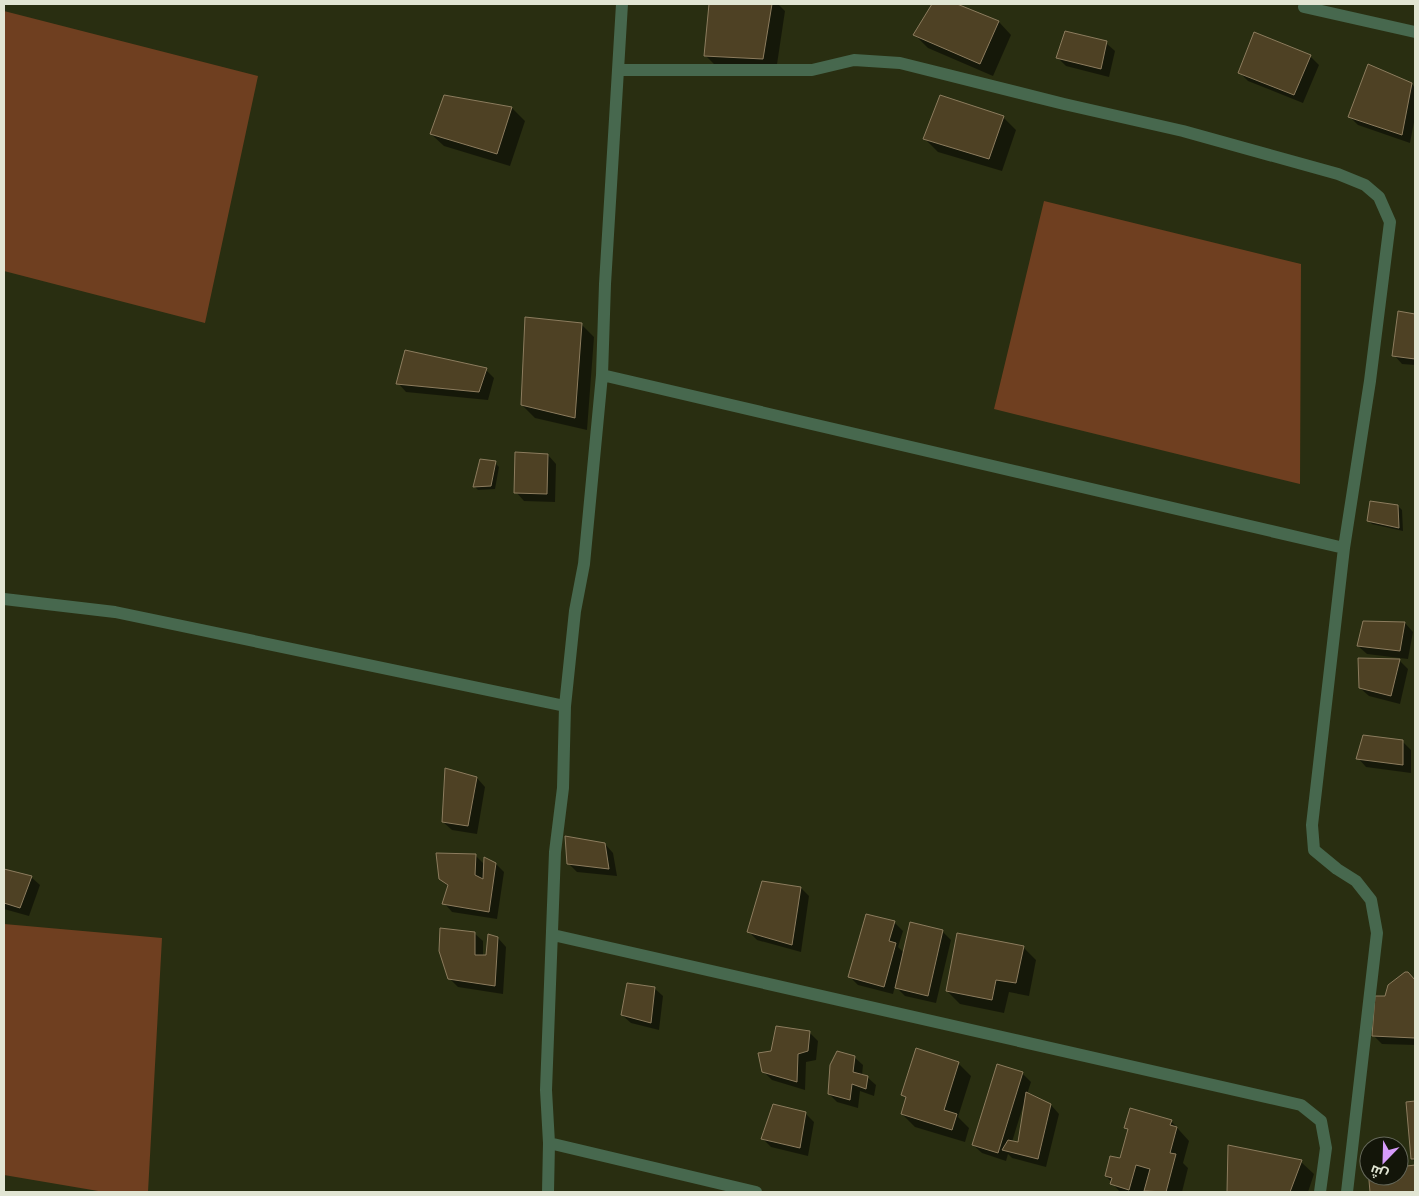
<svg xmlns="http://www.w3.org/2000/svg" width="1419" height="1196" viewBox="0 0 1419 1196" font-family="Lora,Cairo,serif">
<rect width="100%" height="100%" fill="#292e11"/>
<path fill="#6f3f20" d="M 4,11 L 258,76 L 205,323 L 4,271 Z
M 1044,201 L 1301,264 L 1300,484 L 994,409 Z
M 4,924 L 162,938 L 148,1192 L 104,1192 L 4,1175 Z"/>
<path fill="#0007" fill-rule="evenodd" d="M 710,4 L 778,4 L 785,11 L 776,71 L 718,68 L 705,55 Z
M 934,4 L 953,4 L 999,22 L 1011,35 L 993,76 L 928,48 L 915,35 Z
M 1106,43 L 1115,51 L 1109,77 L 1066,66 L 1057,57 Z
M 1310,56 L 1319,65 L 1303,103 L 1248,81 L 1240,73 Z
M 1412,84 L 1415,88 L 1415,117 L 1410,143 L 1358,125 L 1349,116 Z
M 445,96 L 512,108 L 525,121 L 510,166 L 444,146 L 431,134 Z
M 1003,117 L 1016,130 L 1002,171 L 938,152 L 925,139 Z
M 1399,313 L 1415,315 L 1415,365 L 1402,364 L 1394,355 Z
M 581,324 L 594,337 L 587,430 L 535,418 L 522,405 Z
M 486,370 L 494,378 L 488,400 L 406,392 L 398,383 Z
M 548,455 L 556,464 L 555,502 L 524,501 L 516,492 Z
M 495,463 L 499,467 L 495,489 L 478,490 L 474,486 Z
M 1398,506 L 1402,510 L 1403,531 L 1372,524 L 1368,520 Z
M 1405,623 L 1413,632 L 1408,659 L 1367,654 L 1358,646 Z
M 1399,660 L 1408,669 L 1400,704 L 1369,696 L 1360,688 Z
M 1402,741 L 1411,750 L 1411,773 L 1366,767 L 1358,758 Z
M 477,778 L 485,787 L 477,834 L 452,830 L 443,822 Z
M 605,844 L 613,853 L 617,876 L 577,872 L 568,863 Z
M 475,855 L 485,865 L 496,864 L 504,872 L 497,919 L 452,912 L 444,903 L 449,887 L 440,879 Z
M 4,870 L 31,877 L 40,885 L 29,916 L 4,909 Z
M 763,882 L 801,888 L 809,896 L 801,952 L 757,940 L 749,932 Z
M 894,922 L 903,931 L 898,947 L 904,953 L 942,931 L 951,940 L 936,1003 L 905,996 L 895,986 L 893,994 L 858,985 L 849,976 Z
M 474,933 L 483,941 L 483,956 L 487,956 L 498,938 L 506,947 L 503,994 L 458,987 L 449,978 Z
M 1023,947 L 1036,960 L 1029,996 L 1009,992 L 1004,1013 L 960,1004 L 947,991 Z
M 1407,973 L 1415,981 L 1415,1045 L 1382,1044 L 1373,1035 L 1386,997 Z
M 654,988 L 663,996 L 659,1030 L 631,1023 L 622,1015 Z
M 809,1032 L 818,1041 L 816,1060 L 806,1062 L 805,1090 L 772,1080 L 763,1071 L 772,1052 Z
M 854,1057 L 863,1065 L 862,1075 L 867,1077 L 876,1085 L 874,1096 L 860,1091 L 858,1108 L 837,1102 L 829,1094 Z
M 958,1063 L 971,1076 L 958,1117 L 969,1128 L 965,1142 L 915,1127 L 902,1114 L 907,1099 L 902,1095 Z
M 1022,1073 L 1031,1082 L 1027,1094 L 1051,1105 L 1059,1114 L 1046,1167 L 1012,1158 L 1008,1154 L 1006,1161 L 982,1153 L 973,1145 ZM 1023,1106 L 1025,1106 L 1019,1143 L 1012,1142 Z
M 1408,1103 L 1415,1103 L 1415,1162 L 1412,1159 Z
M 805,1113 L 814,1122 L 808,1156 L 771,1147 L 763,1139 Z
M 1171,1121 L 1189,1141 L 1183,1163 L 1188,1168 L 1182,1192 L 1147,1192 L 1145,1190 L 1145,1192 L 1120,1192 L 1106,1176 L 1121,1160 L 1129,1131 L 1126,1127 Z
M 1229,1147 L 1301,1162 L 1314,1174 L 1308,1192 L 1229,1192 Z
M 1415,1167 L 1415,1192 L 1371,1192 L 1370,1176 L 1399,1176 L 1399,1168 Z"/>
<path fill="#4e4124" stroke="#8c7c5e" d="M 709,4 L 772,4 L 763,59 L 704,56 Z
M 932,4 L 957,4 L 999,21 L 980,64 L 913,35 Z
M 1065,31 L 1107,41 L 1101,69 L 1056,58 Z
M 1254,32 L 1311,55 L 1294,95 L 1238,73 Z
M 1368,64 L 1412,83 L 1402,135 L 1348,117 Z
M 444,95 L 512,107 L 497,154 L 430,134 Z
M 940,95 L 1004,116 L 989,159 L 923,139 Z
M 1398,311 L 1415,314 L 1415,359 L 1392,356 Z
M 525,317 L 582,323 L 575,418 L 521,405 Z
M 405,350 L 487,368 L 479,392 L 396,384 Z
M 515,452 L 548,454 L 547,494 L 514,493 Z
M 480,459 L 496,461 L 491,486 L 473,487 Z
M 1370,501 L 1398,505 L 1399,528 L 1367,521 Z
M 1363,621 L 1405,622 L 1400,651 L 1357,646 Z
M 1358,658 L 1400,659 L 1391,696 L 1359,688 Z
M 1363,735 L 1403,740 L 1403,765 L 1356,759 Z
M 445,768 L 477,777 L 468,826 L 442,822 Z
M 565,836 L 605,843 L 609,869 L 567,864 Z
M 436,853 L 476,854 L 475,875 L 483,879 L 484,857 L 496,863 L 489,912 L 442,904 L 448,885 L 439,879 Z
M 4,869 L 32,876 L 20,908 L 4,903 Z
M 762,881 L 801,887 L 792,945 L 747,932 Z
M 866,914 L 895,921 L 889,941 L 896,943 L 884,987 L 848,977 Z
M 910,922 L 943,930 L 928,996 L 895,988 Z
M 440,928 L 475,932 L 475,955 L 486,955 L 488,934 L 498,937 L 495,986 L 448,979 L 439,951 Z
M 957,933 L 1024,946 L 1016,983 L 996,980 L 992,1000 L 946,991 Z
M 1405,972 L 1408,972 L 1415,980 L 1415,1038 L 1372,1036 L 1375,996 L 1385,996 L 1388,985 Z
M 627,983 L 655,987 L 651,1023 L 621,1015 Z
M 776,1026 L 810,1031 L 808,1051 L 798,1054 L 797,1082 L 762,1072 L 758,1053 L 771,1051 Z
M 916,1048 L 959,1062 L 944,1110 L 957,1114 L 952,1130 L 901,1114 L 906,1097 L 901,1095 Z
M 837,1051 L 855,1056 L 853,1072 L 868,1076 L 866,1089 L 852,1084 L 850,1100 L 828,1094 L 830,1065 Z
M 997,1064 L 1023,1072 L 998,1153 L 972,1145 Z
M 1026,1092 L 1051,1104 L 1038,1159 L 1002,1150 L 1008,1140 L 1018,1142 Z
M 1415,1101 L 1415,1159 L 1411,1159 L 1406,1102 Z
M 773,1104 L 806,1112 L 800,1148 L 761,1139 Z
M 1130,1108 L 1172,1120 L 1170,1125 L 1177,1127 L 1170,1153 L 1176,1154 L 1166,1192 L 1144,1191 L 1150,1169 L 1136,1165 L 1129,1190 L 1110,1184 L 1112,1178 L 1105,1176 L 1110,1156 L 1120,1158 L 1128,1129 L 1124,1128 Z
M 1228,1145 L 1302,1160 L 1290,1192 L 1227,1192 Z
M 1415,1165 L 1415,1192 L 1370,1192 L 1368,1169 L 1369,1176 L 1399,1176 L 1399,1167 Z"/>
<g fill="none" stroke-linecap="round" stroke-linejoin="round">
<path stroke="#47684e" stroke-width="12" d="M 1304,7 L 1415,32
M 618,70 L 812,70 L 854,60 L 900,63 L 1064,104 L 1183,131 L 1338,174 L 1365,185 L 1379,197 L 1390,222 L 1370,381 L 1344,548 L 1312,825 L 1314,850 L 1337,869 L 1356,881 L 1371,900 L 1377,933 L 1347,1192
M 602,375 L 1344,548
M 4,599 L 115,612 L 565,706
M 553,935 L 1301,1105 L 1321,1121 L 1326,1148 L 1320,1192
M 549,1143 L 756,1192
M 548,1192 L 549,1143 L 546,1090 L 555,852 L 563,788 L 565,706 L 575,611 L 584,564 L 602,375 L 605,284 L 622,4"/>
</g>
<rect width="1419" height="1196" fill="none" stroke="#e1e5d3" stroke-width="10"/>
<g transform="translate(1384 1161) rotate(203)"><circle r="24" fill="#131509" stroke="#65685a"/>
<path d="M0-4L9 19L0 12L-9 19Z" fill="#d69bfa"/>
<text y="-8" font-size="14" font-weight="bold" text-anchor="middle" fill="#e1e5d3">ش</text>
</g>
</svg>
